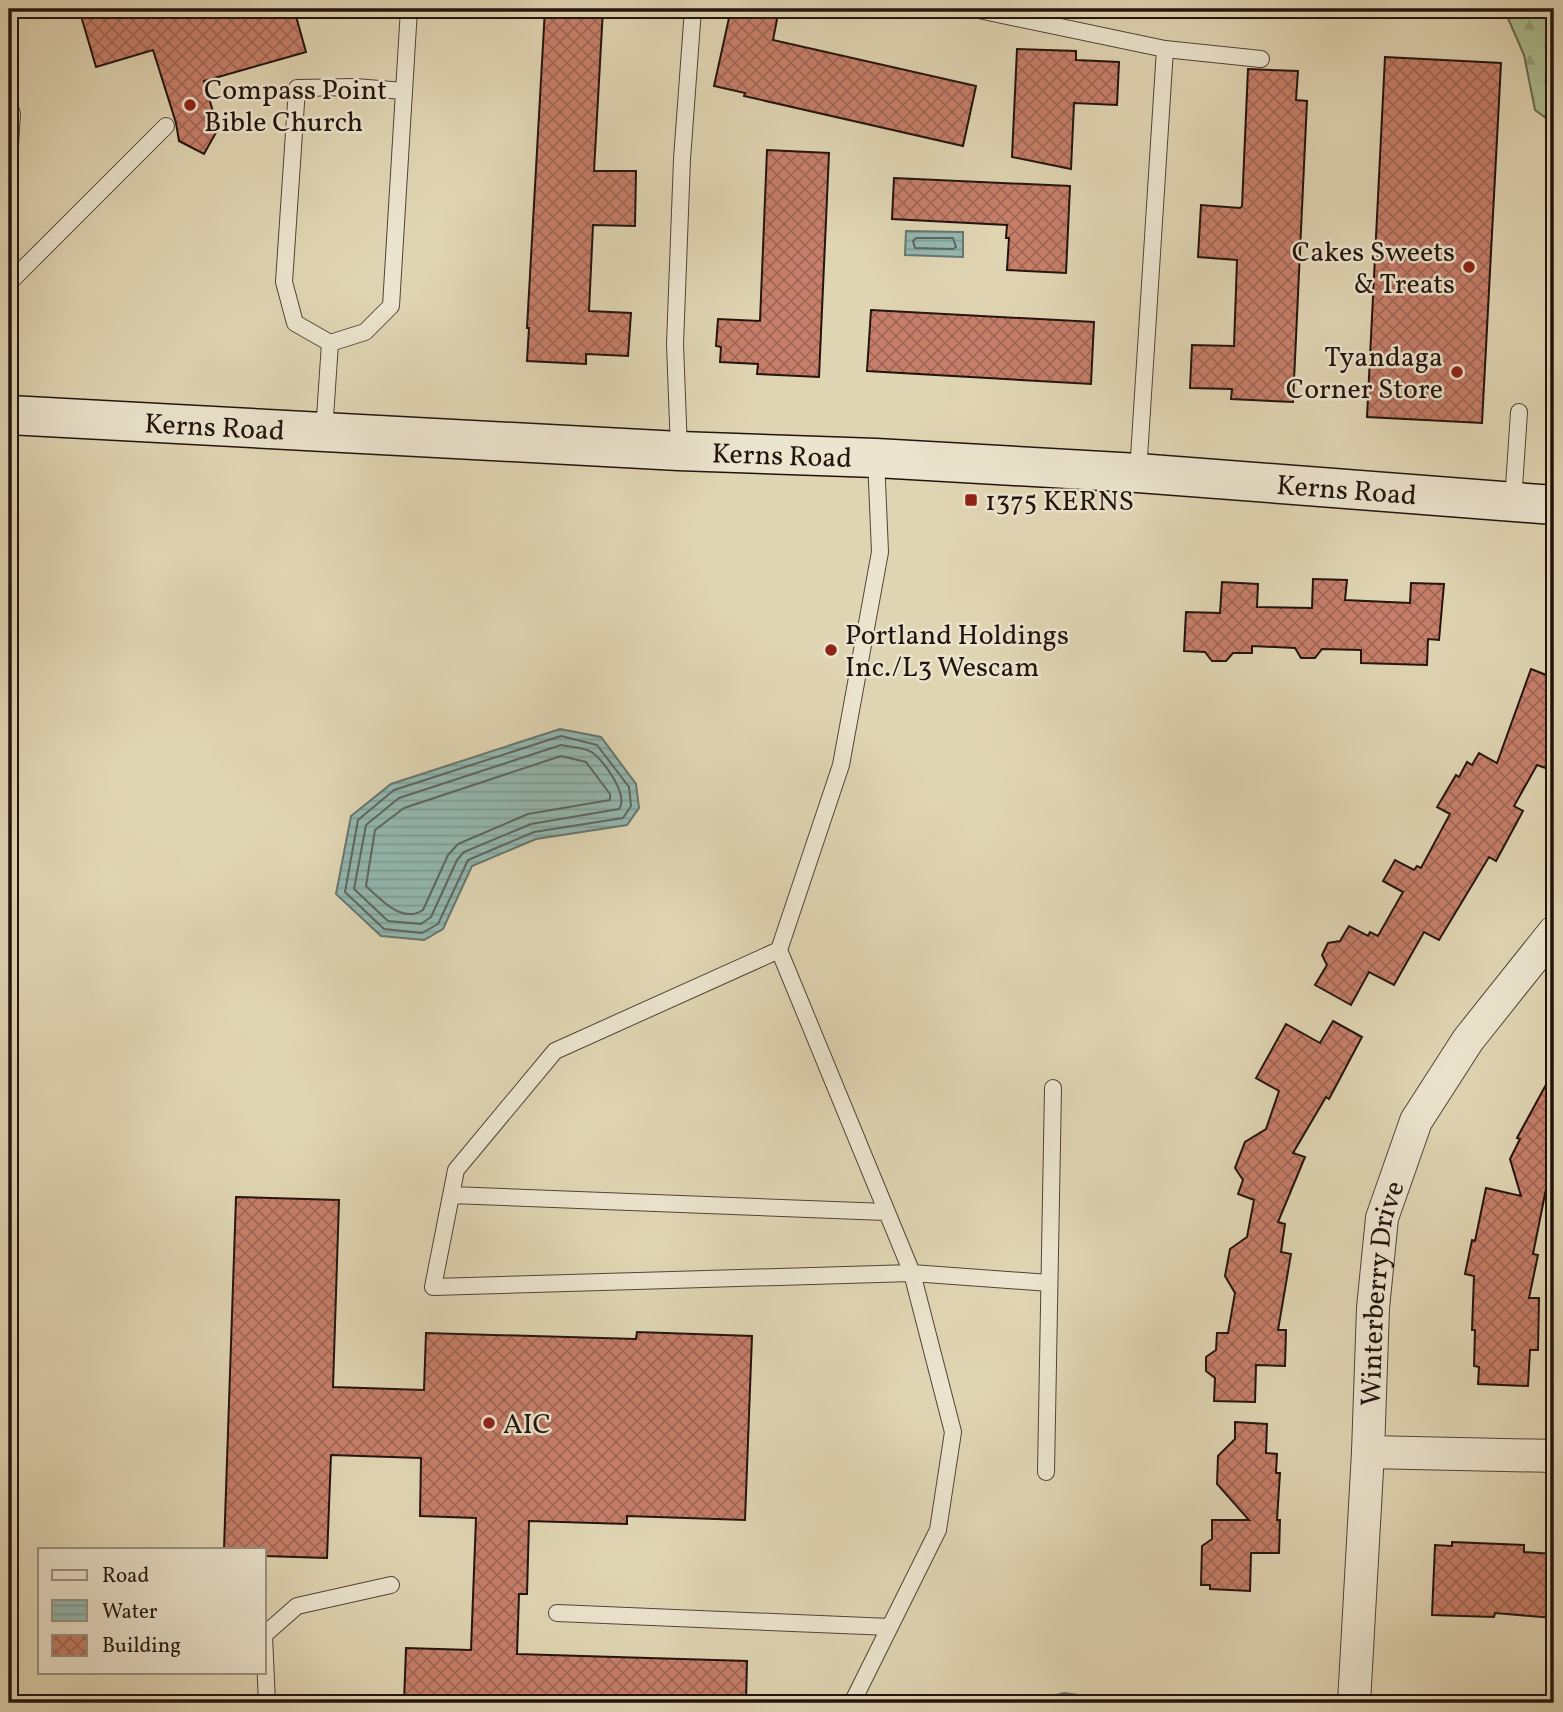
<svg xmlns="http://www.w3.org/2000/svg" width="1563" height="1712" viewBox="0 0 1563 1712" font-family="Vollkorn,serif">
<defs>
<pattern id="forest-firs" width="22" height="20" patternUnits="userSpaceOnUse" patternTransform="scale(1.75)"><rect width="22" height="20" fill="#acbe91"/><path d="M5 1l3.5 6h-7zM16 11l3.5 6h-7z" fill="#94a27c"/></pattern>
<pattern id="water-rules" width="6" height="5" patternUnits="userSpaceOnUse" patternTransform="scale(1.75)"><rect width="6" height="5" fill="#94b8b1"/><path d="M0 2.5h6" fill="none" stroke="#7f9d97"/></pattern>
<pattern id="building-cross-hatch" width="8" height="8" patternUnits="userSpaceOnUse" patternTransform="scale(1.75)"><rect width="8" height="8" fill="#c77f6a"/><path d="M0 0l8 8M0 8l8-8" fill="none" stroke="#a16756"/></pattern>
</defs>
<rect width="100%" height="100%" fill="#e0d5b3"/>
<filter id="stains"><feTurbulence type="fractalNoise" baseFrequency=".00286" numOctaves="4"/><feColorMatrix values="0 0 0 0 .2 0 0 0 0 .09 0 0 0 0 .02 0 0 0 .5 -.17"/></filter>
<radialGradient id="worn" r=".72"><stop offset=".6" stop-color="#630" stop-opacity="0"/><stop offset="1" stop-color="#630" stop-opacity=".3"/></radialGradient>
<path fill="url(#forest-firs)" stroke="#686950" stroke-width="2" d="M 1504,9 L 1554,9 L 1554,124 L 1535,110 L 1524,55 Z"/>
<path fill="url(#water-rules)" stroke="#677670" stroke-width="2" d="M 906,231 L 963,232 L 963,257 L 905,255 Z
M 560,729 L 601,737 L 636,784 L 639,808 L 627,825 L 536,839 L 472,866 L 443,929 L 424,940 L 381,936 L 336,894 L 351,816 L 391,784 Z"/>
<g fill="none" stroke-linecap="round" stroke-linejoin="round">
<path stroke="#5c6660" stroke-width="2" d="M 916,238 L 953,238 L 956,247 L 953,249 L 915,248 L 913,241 Z
M 561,736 L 597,745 L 629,787 L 631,806 L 623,818 L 534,832 L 468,860 L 438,924 L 422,933 L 384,929 L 345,892 L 358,820 L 394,790 Z
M 561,745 C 570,747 586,747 593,753 C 605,763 629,795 619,809 L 531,824 L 464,852 L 457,860 L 431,917 L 421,924 L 388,921 L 354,889 L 366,825 L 399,798 Z
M 561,756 L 586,762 L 610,794 L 610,800 L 528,814 L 458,844 L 448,855 L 423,910 C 402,924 380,899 366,886 L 375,830 L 404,808 Z"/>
<path stroke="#677670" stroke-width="10" d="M 1041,1703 L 1064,1697 L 1104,1703"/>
</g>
<path fill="url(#building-cross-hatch)" stroke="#23140e" stroke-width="2" d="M 79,9 L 294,9 L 306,52 L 204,81 L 218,129 L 204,154 L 179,141 L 176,123 L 153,50 L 96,67 Z
M 545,9 L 603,9 L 594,171 L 636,171 L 635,226 L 593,225 L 589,311 L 631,313 L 628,356 L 586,354 L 586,364 L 527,361 L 529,328 L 527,328 Z
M 731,9 L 779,9 L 773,40 L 976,86 L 963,146 L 744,96 L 745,93 L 714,86 Z
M 1017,49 L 1076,51 L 1076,60 L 1119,62 L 1117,105 L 1074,103 L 1071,169 L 1012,157 Z
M 1385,57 L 1501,63 L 1482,423 L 1367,417 Z
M 1248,69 L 1298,71 L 1296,100 L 1307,101 L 1293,402 L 1231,399 L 1232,389 L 1190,388 L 1192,345 L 1234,346 L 1237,260 L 1198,257 L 1201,205 L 1240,208 L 1242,206 Z
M 767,150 L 829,153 L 819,377 L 757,374 L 758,364 L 720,362 L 721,347 L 716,346 L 718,319 L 760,321 Z
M 894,178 L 1070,186 L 1066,273 L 1007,270 L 1009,238 L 1006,238 L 1007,225 L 892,219 Z
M 871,310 L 1094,322 L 1091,384 L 867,371 Z
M 1313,579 L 1347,580 L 1345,600 L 1410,603 L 1411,583 L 1444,584 L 1439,640 L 1428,639 L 1427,665 L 1361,663 L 1361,650 L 1322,649 L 1315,658 L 1301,658 L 1295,648 L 1252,646 L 1252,653 L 1233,653 L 1226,661 L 1212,661 L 1205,652 L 1184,651 L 1186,612 L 1220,613 L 1222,582 L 1258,584 L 1257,607 L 1312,608 Z
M 1531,669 L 1554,678 L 1554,771 L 1537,765 L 1514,806 L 1523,811 L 1496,861 L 1489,857 L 1439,940 L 1424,932 L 1394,985 L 1369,972 L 1351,1005 L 1315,985 L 1327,965 L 1322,955 L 1328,943 L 1340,941 L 1349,926 L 1368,936 L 1370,932 L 1378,936 L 1403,892 L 1383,881 L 1395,860 L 1414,870 L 1417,866 L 1421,868 L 1450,814 L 1437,807 L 1456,775 L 1459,777 L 1467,762 L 1472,765 L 1479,753 L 1497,763 Z
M 1333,1021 L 1362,1037 L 1329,1099 L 1326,1097 L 1293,1153 L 1305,1157 L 1278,1222 L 1285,1224 L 1281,1252 L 1291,1254 L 1278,1330 L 1286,1330 L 1285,1366 L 1256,1365 L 1255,1402 L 1214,1401 L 1215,1378 L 1206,1371 L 1206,1357 L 1216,1350 L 1217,1333 L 1228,1333 L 1235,1293 L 1225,1276 L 1230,1249 L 1247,1237 L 1254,1200 L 1238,1194 L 1243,1180 L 1235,1168 L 1245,1142 L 1266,1129 L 1279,1091 L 1256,1078 L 1286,1024 L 1320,1043 Z
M 1554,1070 L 1554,1188 L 1547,1184 L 1533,1254 L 1538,1255 L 1529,1298 L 1539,1298 L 1538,1350 L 1530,1350 L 1528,1386 L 1478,1384 L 1479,1367 L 1474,1366 L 1475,1330 L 1472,1330 L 1474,1276 L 1465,1274 L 1472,1240 L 1475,1241 L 1486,1188 L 1521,1196 L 1510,1159 L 1520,1139 L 1517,1138 Z
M 236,1197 L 339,1200 L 333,1387 L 424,1390 L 426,1333 L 636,1339 L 637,1332 L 752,1336 L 745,1520 L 627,1516 L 627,1524 L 529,1521 L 527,1594 L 519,1594 L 517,1654 L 747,1661 L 746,1703 L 404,1703 L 406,1648 L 471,1650 L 476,1518 L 420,1516 L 421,1458 L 331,1455 L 327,1558 L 264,1556 L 264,1549 L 224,1549 Z
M 1235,1422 L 1267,1424 L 1266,1453 L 1277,1454 L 1276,1473 L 1280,1473 L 1277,1520 L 1280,1520 L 1279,1553 L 1251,1553 L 1250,1591 L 1210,1589 L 1210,1585 L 1201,1585 L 1202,1546 L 1212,1539 L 1212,1520 L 1249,1520 L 1217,1484 L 1218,1456 L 1235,1439 Z
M 1452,1542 L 1524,1545 L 1524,1552 L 1554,1554 L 1554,1618 L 1495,1613 L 1494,1617 L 1432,1615 L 1435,1545 L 1452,1546 Z"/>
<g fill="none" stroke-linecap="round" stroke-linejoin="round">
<g stroke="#524437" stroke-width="18">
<path id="lane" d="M 974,9 L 1165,49 L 1261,59
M 404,91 L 355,87 L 297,88 L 284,282 L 295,323 L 330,343 L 365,332 L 391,306 L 409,9
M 9,105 L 12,114 L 9,159
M 9,283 L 166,126
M 324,432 L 330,343
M 679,450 L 675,344 L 682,159 L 693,9
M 1138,473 L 1165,49
M 1513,502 L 1519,412
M 779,950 L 555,1051 L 456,1170 L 433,1287 L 912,1273 L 1049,1283
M 451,1195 L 886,1212
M 1046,1472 L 1053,1088
M 557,1613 L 890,1627
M 264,1635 L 297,1606 L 391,1585
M 264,1636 L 267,1703
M 852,1703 L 938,1530 L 953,1432 L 912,1273 L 779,950 L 841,765 L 880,552 L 876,458"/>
</g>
<g stroke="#524437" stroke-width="34">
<g id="street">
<path d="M 1368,1452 L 1554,1456"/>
<path id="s1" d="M 1354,1703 L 1368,1452 L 1373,1308 L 1382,1218 L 1416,1121 L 1468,1040 L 1554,932"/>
</g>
</g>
<g stroke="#23140e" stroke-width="41">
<g id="secondary">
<path id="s2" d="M 9,415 L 679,451 L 876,458 L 1138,473 L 1554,505"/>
</g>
</g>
<use href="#lane" stroke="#ebe4ce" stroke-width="16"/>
<use href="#street" stroke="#ebe4ce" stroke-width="32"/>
<use href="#secondary" stroke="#ebe4ce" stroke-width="38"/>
</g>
<g fill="#8f2418" stroke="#ebe4ce" stroke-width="2.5">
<circle cx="190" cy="105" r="7"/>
<circle cx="1469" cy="267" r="7"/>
<circle cx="1457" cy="372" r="7"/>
<rect x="964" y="493" width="14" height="14" rx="3.5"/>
<circle cx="831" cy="650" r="7"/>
<circle cx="489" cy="1423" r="7"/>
</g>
<g text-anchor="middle" stroke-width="5" stroke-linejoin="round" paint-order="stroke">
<g font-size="28" fill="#23140e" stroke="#ebe4ce" text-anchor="start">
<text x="204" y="99">Compass Point<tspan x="204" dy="32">Bible Church</tspan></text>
<text x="1455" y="261" text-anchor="end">Cakes Sweets<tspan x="1455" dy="32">&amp; Treats</tspan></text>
<text x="1443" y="366" text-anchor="end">Tyandaga<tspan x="1443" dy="32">Corner Store</tspan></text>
<text x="985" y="510">1375 KERNS</text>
<text x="845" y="644">Portland Holdings<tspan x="845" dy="32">Inc./L3 Wescam</tspan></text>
<text x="503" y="1433">AIC</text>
</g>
<g font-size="28" fill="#23140e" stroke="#ebe4ce">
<text dy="10" stroke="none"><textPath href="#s2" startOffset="206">Kerns Road</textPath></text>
<text dy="10" stroke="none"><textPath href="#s2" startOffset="774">Kerns Road</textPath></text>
<text dy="10" stroke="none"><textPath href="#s2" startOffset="1340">Kerns Road</textPath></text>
<text dy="10" stroke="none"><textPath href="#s1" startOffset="411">Winterberry Drive</textPath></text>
</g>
</g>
<rect width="1563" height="1712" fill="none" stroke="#e0d5b3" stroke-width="35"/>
<rect x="10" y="10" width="1542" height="1691" fill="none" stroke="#23140e" stroke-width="3.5"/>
<rect x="18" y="18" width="1528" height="1677" fill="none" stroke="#23140e" stroke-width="2"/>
<rect x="38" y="1548" width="228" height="126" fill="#ebe4ce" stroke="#9b9181" stroke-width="2"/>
<rect x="52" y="1570" width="35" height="10" fill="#ebe4ce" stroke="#9b9181" stroke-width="2"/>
<text x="102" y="1582" font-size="21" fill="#23140e">Road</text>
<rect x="52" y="1600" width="35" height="21" fill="url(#water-rules)" stroke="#9b9181" stroke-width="2"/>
<text x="102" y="1618" font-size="21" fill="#23140e">Water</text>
<rect x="52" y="1635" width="35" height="21" fill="url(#building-cross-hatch)" stroke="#9b9181" stroke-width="2"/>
<text x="102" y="1652" font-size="21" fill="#23140e">Building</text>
<rect width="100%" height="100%" filter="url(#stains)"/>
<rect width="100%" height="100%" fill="url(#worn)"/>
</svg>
